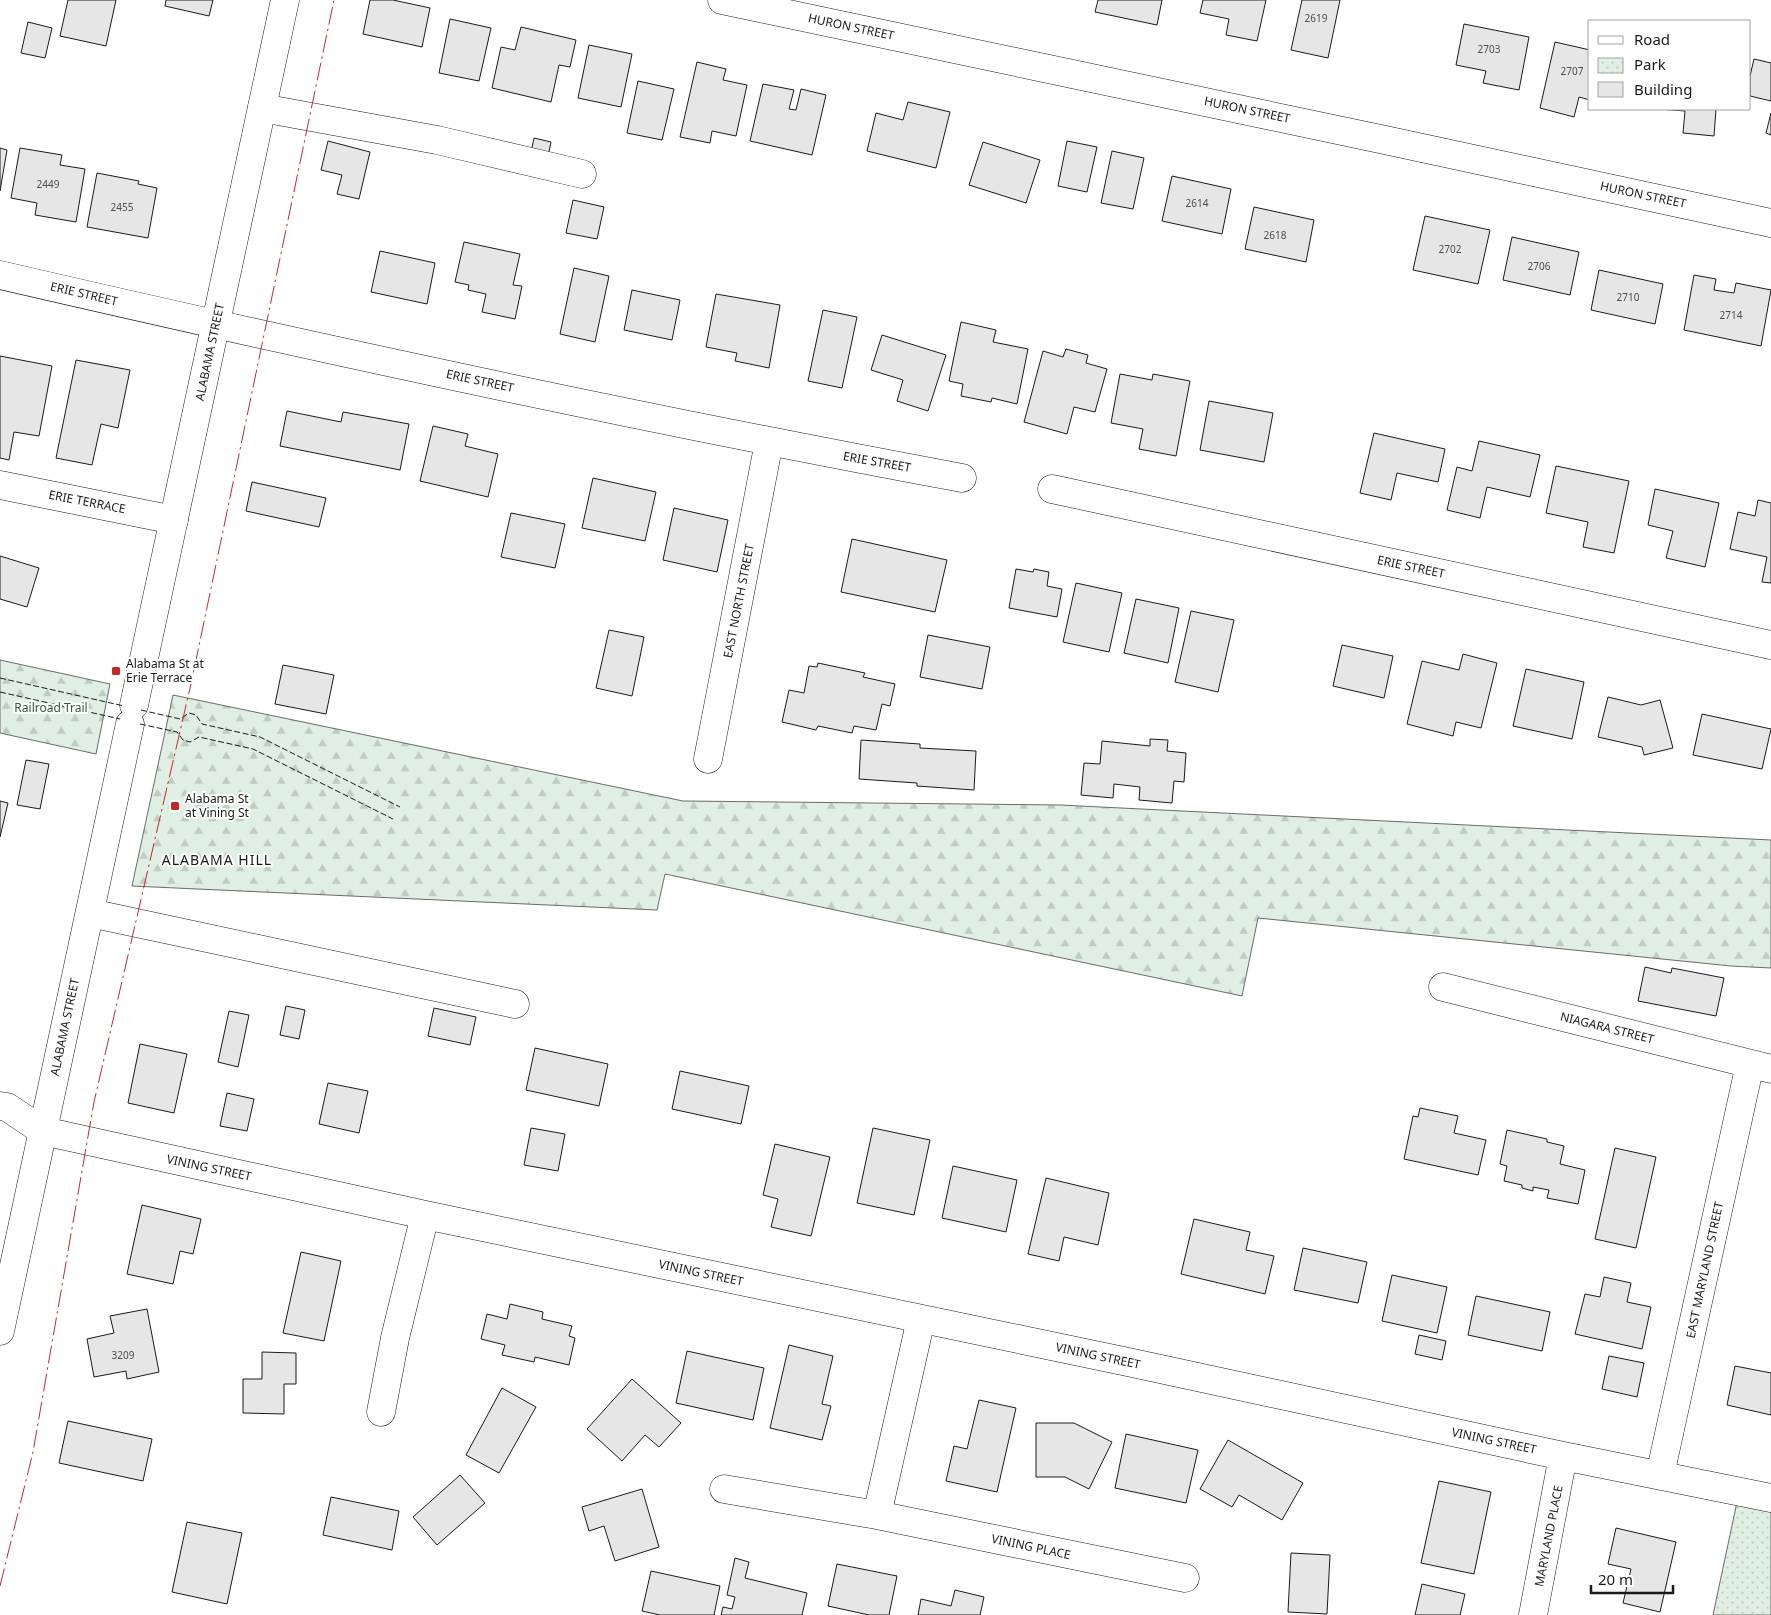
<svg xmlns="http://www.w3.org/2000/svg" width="1771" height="1615" viewBox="0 0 1771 1615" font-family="'Noto Sans',sans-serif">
<defs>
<pattern id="forest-firs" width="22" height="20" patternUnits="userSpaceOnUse" patternTransform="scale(1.25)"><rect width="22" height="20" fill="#e0efe3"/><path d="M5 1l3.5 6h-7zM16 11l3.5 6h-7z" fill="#c0ccc2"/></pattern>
<pattern id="park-dots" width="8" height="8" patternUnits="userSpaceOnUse" patternTransform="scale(1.25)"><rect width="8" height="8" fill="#e0efe3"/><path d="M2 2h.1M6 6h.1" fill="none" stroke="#c0ccc2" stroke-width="1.8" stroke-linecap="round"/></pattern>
</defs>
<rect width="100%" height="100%" fill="#fff"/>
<path fill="url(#forest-firs)" stroke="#6a6a6a" d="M 0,660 L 110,684 L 96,754 L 0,733 Z
M 173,695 L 683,801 L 1060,805 L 1771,840 L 1771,968 L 1731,966 L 1258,918 L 1242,996 L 665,874 L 657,910 L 132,886 Z"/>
<path fill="url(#park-dots)" stroke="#6a6a6a" d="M 1737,1502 L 1771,1510 L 1771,1615 L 1713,1615 Z"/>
<path fill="#e6e6e6" stroke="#1a1a1a" d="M 68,0 L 116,0 L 106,46 L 60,36 Z
M 166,0 L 213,0 L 209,16 L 165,6 Z
M 370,0 L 393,0 L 430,8 L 422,47 L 363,34 Z
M 1098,0 L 1162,0 L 1157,25 L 1095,12 Z
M 1203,0 L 1266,0 L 1257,41 L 1226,35 L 1229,19 L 1200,13 Z
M 1302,0 L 1340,0 L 1328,58 L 1291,50 Z
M 450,19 L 491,28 L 479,81 L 439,73 Z
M 28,22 L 52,28 L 45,58 L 21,53 Z
M 1464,24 L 1529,37 L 1519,90 L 1483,83 L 1486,71 L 1456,65 Z
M 521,27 L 576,40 L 570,67 L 559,65 L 551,102 L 492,88 L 501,47 L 515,50 Z
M 1555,42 L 1590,50 L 1590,100 L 1579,97 L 1574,117 L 1540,108 Z
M 589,45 L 632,54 L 621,107 L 578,98 Z
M 1754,59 L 1771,63 L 1771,101 L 1750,96 L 1750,76 Z
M 697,62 L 726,69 L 723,80 L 747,85 L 736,136 L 712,131 L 710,143 L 680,137 Z
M 638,81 L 674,89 L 662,140 L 627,133 Z
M 763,84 L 794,90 L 789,109 L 796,110 L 801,89 L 826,95 L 812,155 L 750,141 Z
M 908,102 L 950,112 L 936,168 L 867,151 L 876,113 L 903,120 Z
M 1659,109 L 1716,109 L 1714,136 L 1683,133 L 1685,111 Z
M 1771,113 L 1771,135 L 1766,133 Z
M 534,138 L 551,142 L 547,161 L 530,157 Z
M 328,141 L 370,152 L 359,199 L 337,194 L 342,175 L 321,170 Z
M 1067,141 L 1097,147 L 1087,192 L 1058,186 Z
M 983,142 L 1040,160 L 1026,203 L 969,185 Z
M 0,148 L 7,150 L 0,191 Z
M 20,148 L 62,155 L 60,165 L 85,169 L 76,222 L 35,215 L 37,203 L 11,198 Z
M 1112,151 L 1144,158 L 1133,209 L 1101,203 Z
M 97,173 L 139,181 L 138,184 L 157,188 L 148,238 L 87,227 Z
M 1172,176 L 1231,189 L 1222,234 L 1162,221 Z
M 573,200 L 604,207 L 597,239 L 566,233 Z
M 1254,207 L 1314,220 L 1306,262 L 1245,249 Z
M 1425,216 L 1490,230 L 1478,284 L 1413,270 Z
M 1512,237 L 1579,252 L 1570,295 L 1503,280 Z
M 464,242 L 520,254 L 513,285 L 522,286 L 515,319 L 482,312 L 486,294 L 468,290 L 469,285 L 455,282 Z
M 380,251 L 435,263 L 427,304 L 371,292 Z
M 574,268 L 609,276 L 595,342 L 560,334 Z
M 1599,270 L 1663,284 L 1655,324 L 1591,310 Z
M 1694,275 L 1716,279 L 1714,290 L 1734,293 L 1736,283 L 1771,290 L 1761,346 L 1684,330 Z
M 632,290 L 680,300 L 672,340 L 624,330 Z
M 716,294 L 780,305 L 769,368 L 735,361 L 737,353 L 706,347 Z
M 823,310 L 857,317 L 842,388 L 808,381 Z
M 961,322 L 996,330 L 993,342 L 1028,349 L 1017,404 L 992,398 L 991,402 L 961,396 L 963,384 L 949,381 Z
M 882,335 L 946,355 L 928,411 L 897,401 L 903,380 L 871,370 Z
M 1066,349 L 1088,355 L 1086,363 L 1107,369 L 1095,412 L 1074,407 L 1067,434 L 1024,422 L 1043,351 L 1063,357 Z
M 0,356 L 52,366 L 39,436 L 14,432 L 9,460 L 0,458 Z
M 76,360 L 130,370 L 118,428 L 101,424 L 92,465 L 56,458 Z
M 1120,374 L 1152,380 L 1153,374 L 1190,381 L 1176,456 L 1139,449 L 1143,429 L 1111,423 Z
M 1209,401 L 1273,413 L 1264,462 L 1200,450 Z
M 287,411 L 341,422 L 343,412 L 409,424 L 400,470 L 280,446 Z
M 433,426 L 468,434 L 465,446 L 498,454 L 488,497 L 420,481 Z
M 1374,433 L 1445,449 L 1438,482 L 1397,473 L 1391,500 L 1360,493 Z
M 1479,441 L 1540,455 L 1530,497 L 1487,487 L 1480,518 L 1447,510 L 1457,467 L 1472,471 Z
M 1556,466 L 1629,481 L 1614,553 L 1583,547 L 1588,522 L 1546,513 Z
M 593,478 L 656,492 L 645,541 L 582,528 Z
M 252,482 L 326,498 L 319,527 L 246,511 Z
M 1655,489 L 1719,503 L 1705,567 L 1666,558 L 1673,531 L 1648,525 Z
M 1758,500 L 1771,503 L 1771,583 L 1762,582 L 1767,557 L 1730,549 L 1738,512 L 1755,516 Z
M 674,508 L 728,520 L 717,572 L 663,560 Z
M 511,513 L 565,524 L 555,568 L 501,557 Z
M 852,539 L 947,560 L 935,612 L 841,592 Z
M 0,556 L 39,568 L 27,607 L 0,599 Z
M 1016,569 L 1033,572 L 1034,569 L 1049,572 L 1047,586 L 1062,589 L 1057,617 L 1009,608 Z
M 1076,583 L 1122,593 L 1109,652 L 1063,642 Z
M 1136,599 L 1179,608 L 1168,663 L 1124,653 Z
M 1191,611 L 1234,620 L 1218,692 L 1175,682 Z
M 609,630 L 644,637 L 632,696 L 596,688 Z
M 928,635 L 990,647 L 982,689 L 920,677 Z
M 1342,645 L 1393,656 L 1384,698 L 1333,686 Z
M 1463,654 L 1497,663 L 1481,728 L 1456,722 L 1453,736 L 1407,724 L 1422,661 L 1459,670 Z
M 818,663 L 865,673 L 863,677 L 895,684 L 890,706 L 882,704 L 876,730 L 854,726 L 852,733 L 818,726 L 816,730 L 782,722 L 789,690 L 804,693 L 809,666 L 817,667 Z
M 283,665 L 334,675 L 326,714 L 275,704 Z
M 1526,669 L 1584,682 L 1572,739 L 1513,726 Z
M 1608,697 L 1641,705 L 1660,700 L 1673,748 L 1644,755 L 1642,747 L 1598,737 Z
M 1702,714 L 1771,729 L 1762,769 L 1693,755 Z
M 1150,739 L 1168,740 L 1167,751 L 1186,753 L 1184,782 L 1174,781 L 1172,803 L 1139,800 L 1140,787 L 1114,784 L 1113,798 L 1081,795 L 1084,763 L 1100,764 L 1102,741 L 1150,746 Z
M 861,740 L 920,744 L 920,748 L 976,751 L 974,790 L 917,786 L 917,783 L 859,779 Z
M 26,760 L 49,764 L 40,809 L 17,805 Z
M 0,801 L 8,803 L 0,837 Z
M 1645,967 L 1671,973 L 1672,968 L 1724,978 L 1716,1016 L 1638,1001 Z
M 286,1006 L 305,1010 L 299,1039 L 280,1035 Z
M 434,1008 L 476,1017 L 470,1045 L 428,1036 Z
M 229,1011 L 249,1015 L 238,1067 L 218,1062 Z
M 140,1044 L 187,1054 L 174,1113 L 128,1103 Z
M 535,1048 L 608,1064 L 599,1106 L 526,1090 Z
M 680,1071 L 749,1086 L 741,1124 L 672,1109 Z
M 328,1083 L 368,1091 L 359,1133 L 319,1124 Z
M 227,1093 L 254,1099 L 247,1131 L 220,1126 Z
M 1420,1108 L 1458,1116 L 1454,1133 L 1486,1140 L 1478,1175 L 1404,1159 L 1413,1116 L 1418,1117 Z
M 531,1128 L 565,1134 L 558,1171 L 524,1165 Z
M 873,1128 L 930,1140 L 914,1215 L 857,1203 Z
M 1507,1130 L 1547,1139 L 1547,1142 L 1564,1146 L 1560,1164 L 1585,1170 L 1578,1204 L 1547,1198 L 1549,1190 L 1533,1187 L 1533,1191 L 1522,1188 L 1522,1185 L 1504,1181 L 1507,1166 L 1500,1164 Z
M 775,1144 L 830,1157 L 811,1236 L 771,1227 L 778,1199 L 763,1195 Z
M 1615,1148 L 1656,1157 L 1636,1248 L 1595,1239 Z
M 953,1166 L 1017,1180 L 1006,1232 L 942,1218 Z
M 1046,1178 L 1109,1193 L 1098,1245 L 1064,1237 L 1059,1261 L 1028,1254 Z
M 142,1205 L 201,1219 L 193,1254 L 180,1251 L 173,1284 L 127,1274 Z
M 1194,1219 L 1250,1232 L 1246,1250 L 1274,1256 L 1265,1294 L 1181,1274 Z
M 1303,1248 L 1367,1262 L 1358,1303 L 1294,1290 Z
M 301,1252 L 341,1261 L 324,1341 L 283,1333 Z
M 1392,1275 L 1447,1287 L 1437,1333 L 1382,1321 Z
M 1604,1277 L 1631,1283 L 1627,1302 L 1651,1307 L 1642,1349 L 1575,1334 L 1585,1294 L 1600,1297 Z
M 1476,1296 L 1550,1312 L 1542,1351 L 1468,1335 Z
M 510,1304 L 543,1312 L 542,1319 L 572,1326 L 569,1336 L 575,1338 L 569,1365 L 535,1357 L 534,1362 L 502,1355 L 505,1345 L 481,1339 L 487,1314 L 507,1319 Z
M 147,1309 L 159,1372 L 127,1379 L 126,1371 L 94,1377 L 87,1339 L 114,1333 L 110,1316 Z
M 1419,1335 L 1446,1341 L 1442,1360 L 1415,1354 Z
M 789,1345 L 833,1356 L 822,1404 L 831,1406 L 822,1440 L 770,1428 Z
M 687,1351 L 764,1368 L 753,1420 L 676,1403 Z
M 262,1352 L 296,1353 L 296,1384 L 284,1384 L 284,1414 L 243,1413 L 243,1379 L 262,1379 Z
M 1609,1356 L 1644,1363 L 1637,1397 L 1602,1389 Z
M 1735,1366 L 1771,1373 L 1771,1415 L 1727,1405 Z
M 632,1379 L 681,1423 L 659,1447 L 645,1435 L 622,1461 L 587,1429 Z
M 502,1388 L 536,1407 L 499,1473 L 466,1455 Z
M 979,1400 L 1016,1408 L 997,1492 L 946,1481 L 954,1446 L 967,1449 Z
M 68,1421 L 152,1439 L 143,1481 L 59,1463 Z
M 1036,1423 L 1074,1423 L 1112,1442 L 1089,1489 L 1065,1477 L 1036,1477 Z
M 1126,1434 L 1198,1450 L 1186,1503 L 1115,1488 Z
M 1228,1440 L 1303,1483 L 1282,1520 L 1239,1495 L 1232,1507 L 1200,1489 Z
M 460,1475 L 485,1503 L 437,1545 L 413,1517 Z
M 1439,1481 L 1491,1492 L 1474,1574 L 1421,1563 Z
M 642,1489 L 659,1547 L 615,1561 L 604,1526 L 589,1531 L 582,1507 Z
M 331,1497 L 399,1511 L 392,1550 L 323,1535 Z
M 187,1522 L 242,1533 L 227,1604 L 172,1592 Z
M 1616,1528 L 1676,1542 L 1660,1612 L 1623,1603 L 1631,1569 L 1608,1564 Z
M 1291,1553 L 1330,1555 L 1327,1614 L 1288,1612 Z
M 735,1558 L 749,1562 L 745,1578 L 807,1593 L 802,1615 L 721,1615 L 723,1607 L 732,1609 L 735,1597 L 727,1595 Z
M 837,1564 L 897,1576 L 889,1615 L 869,1615 L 828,1606 Z
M 651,1571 L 720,1586 L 714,1615 L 660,1615 L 642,1611 Z
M 1422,1584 L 1465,1594 L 1460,1615 L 1415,1615 Z
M 955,1590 L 984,1597 L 980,1615 L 918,1615 L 921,1599 L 951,1606 Z"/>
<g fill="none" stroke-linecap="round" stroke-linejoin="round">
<g stroke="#1a1a1a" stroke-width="29">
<path id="minor" d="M 722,0 L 1385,140 L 1771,223
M 262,108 L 437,140 L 582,174
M 0,275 C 319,349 639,418 962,478
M 0,485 L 174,520
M 1052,489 L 1771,645
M 708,759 L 769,442
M 90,913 L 515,1004
M 1443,987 L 1771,1069
M 0,1106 L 7,1107 L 43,1131 L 425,1215 L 1128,1362 L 1563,1456 L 1771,1498
M 381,1412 L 395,1338 L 425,1215
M 1660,1475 L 1750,1064
M 724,1489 L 877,1515 L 1185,1578
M 877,1515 L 921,1319
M 1533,1615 L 1563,1456"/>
</g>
<g stroke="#1a1a1a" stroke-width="29">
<path id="major" d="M 134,705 L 285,0
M 0,1331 L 130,724"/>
</g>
<use href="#minor" stroke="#fff" stroke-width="28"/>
<use href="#major" stroke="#fff" stroke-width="28"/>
<path stroke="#1a1a1a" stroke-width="1" stroke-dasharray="6 2.5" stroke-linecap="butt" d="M 0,678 L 124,706
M 0,692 L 120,719
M 141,710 L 180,719 L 189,713 L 196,715 L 202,724 L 260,737 L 400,807
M 140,724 L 177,732 L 183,740 L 190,742 L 199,737 L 253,749 L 393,819"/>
<path stroke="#c62828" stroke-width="1" stroke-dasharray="18 4 2.5 4" stroke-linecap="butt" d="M 0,1586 L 33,1452 L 94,1102 L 191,684 L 334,0"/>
</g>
<g fill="#c62828" stroke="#fff" stroke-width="2">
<rect x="111" y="666" width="10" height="10" rx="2.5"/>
<rect x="170" y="801" width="10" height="10" rx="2.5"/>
</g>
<g text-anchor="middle" stroke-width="4" stroke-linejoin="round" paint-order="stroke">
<g font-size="10" fill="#4d4d4d">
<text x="1316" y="22">2619</text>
<text x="1489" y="53">2703</text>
<text x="1572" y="75">2707</text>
<text x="48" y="188">2449</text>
<text x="1197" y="207">2614</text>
<text x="122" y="211">2455</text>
<text x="1275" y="239">2618</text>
<text x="1450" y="253">2702</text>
<text x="1539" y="270">2706</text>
<text x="1628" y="301">2710</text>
<text x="1731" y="319">2714</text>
<text x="123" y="1359">3209</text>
</g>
<g font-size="12" fill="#1a1a1a" stroke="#fff">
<text transform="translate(851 27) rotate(12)" y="4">HURON STREET</text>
<text transform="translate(1247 110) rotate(12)" y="4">HURON STREET</text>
<text transform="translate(1643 195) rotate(12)" y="4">HURON STREET</text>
<text transform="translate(84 294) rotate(13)" y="4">ERIE STREET</text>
<text transform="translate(210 352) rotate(-78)" y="4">ALABAMA STREET</text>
<text transform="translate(480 381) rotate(12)" y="4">ERIE STREET</text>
<text transform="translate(877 462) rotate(10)" y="4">ERIE STREET</text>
<text transform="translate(87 502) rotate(11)" y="4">ERIE TERRACE</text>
<text transform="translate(1411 567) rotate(12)" y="4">ERIE STREET</text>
<text transform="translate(739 601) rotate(-79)" y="4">EAST NORTH STREET</text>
<text transform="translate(65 1027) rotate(-78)" y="4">ALABAMA STREET</text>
<text transform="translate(1607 1028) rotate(14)" y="4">NIAGARA STREET</text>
<text transform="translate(209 1168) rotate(12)" y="4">VINING STREET</text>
<text transform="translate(1705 1270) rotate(-78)" y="4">EAST MARYLAND STREET</text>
<text transform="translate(701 1273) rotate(12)" y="4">VINING STREET</text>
<text transform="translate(1098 1356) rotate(12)" y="4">VINING STREET</text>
<text transform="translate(1494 1441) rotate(12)" y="4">VINING STREET</text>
<text transform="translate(1549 1536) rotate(-79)" y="4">MARYLAND PLACE</text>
<text transform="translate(1031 1547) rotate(12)" y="4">VINING PLACE</text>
</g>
<g font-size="12" fill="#1a1a1a" stroke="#fff" text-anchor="start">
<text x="126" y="668">Alabama St at<tspan x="126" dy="14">Erie Terrace</tspan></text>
<text x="185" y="803">Alabama St<tspan x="185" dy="14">at Vining St</tspan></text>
</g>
<g font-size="12" fill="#2b5a34" stroke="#fff">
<text x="51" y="712">Railroad Trail</text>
</g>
<g font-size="14" letter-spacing="1" fill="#1a1a1a" stroke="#fff">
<text x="217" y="865">ALABAMA HILL</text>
</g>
</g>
<rect x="1588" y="20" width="162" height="90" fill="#ffffff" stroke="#a3a3a3"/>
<rect x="1598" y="36" width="25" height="8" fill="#ffffff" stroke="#a3a3a3"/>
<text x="1634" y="45" font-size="15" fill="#1a1a1a">Road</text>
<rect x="1598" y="58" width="25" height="15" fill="url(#park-dots)" stroke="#a3a3a3"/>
<text x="1634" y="70" font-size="15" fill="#1a1a1a">Park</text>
<rect x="1598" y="82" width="25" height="15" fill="#e6e6e6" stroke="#a3a3a3"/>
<text x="1634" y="95" font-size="15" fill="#1a1a1a">Building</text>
<path d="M1591 1585v8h82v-8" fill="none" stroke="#1a1a1a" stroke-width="2.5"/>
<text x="1598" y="1585" font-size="15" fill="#1a1a1a" stroke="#ffffff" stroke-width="4" paint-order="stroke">20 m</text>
</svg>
